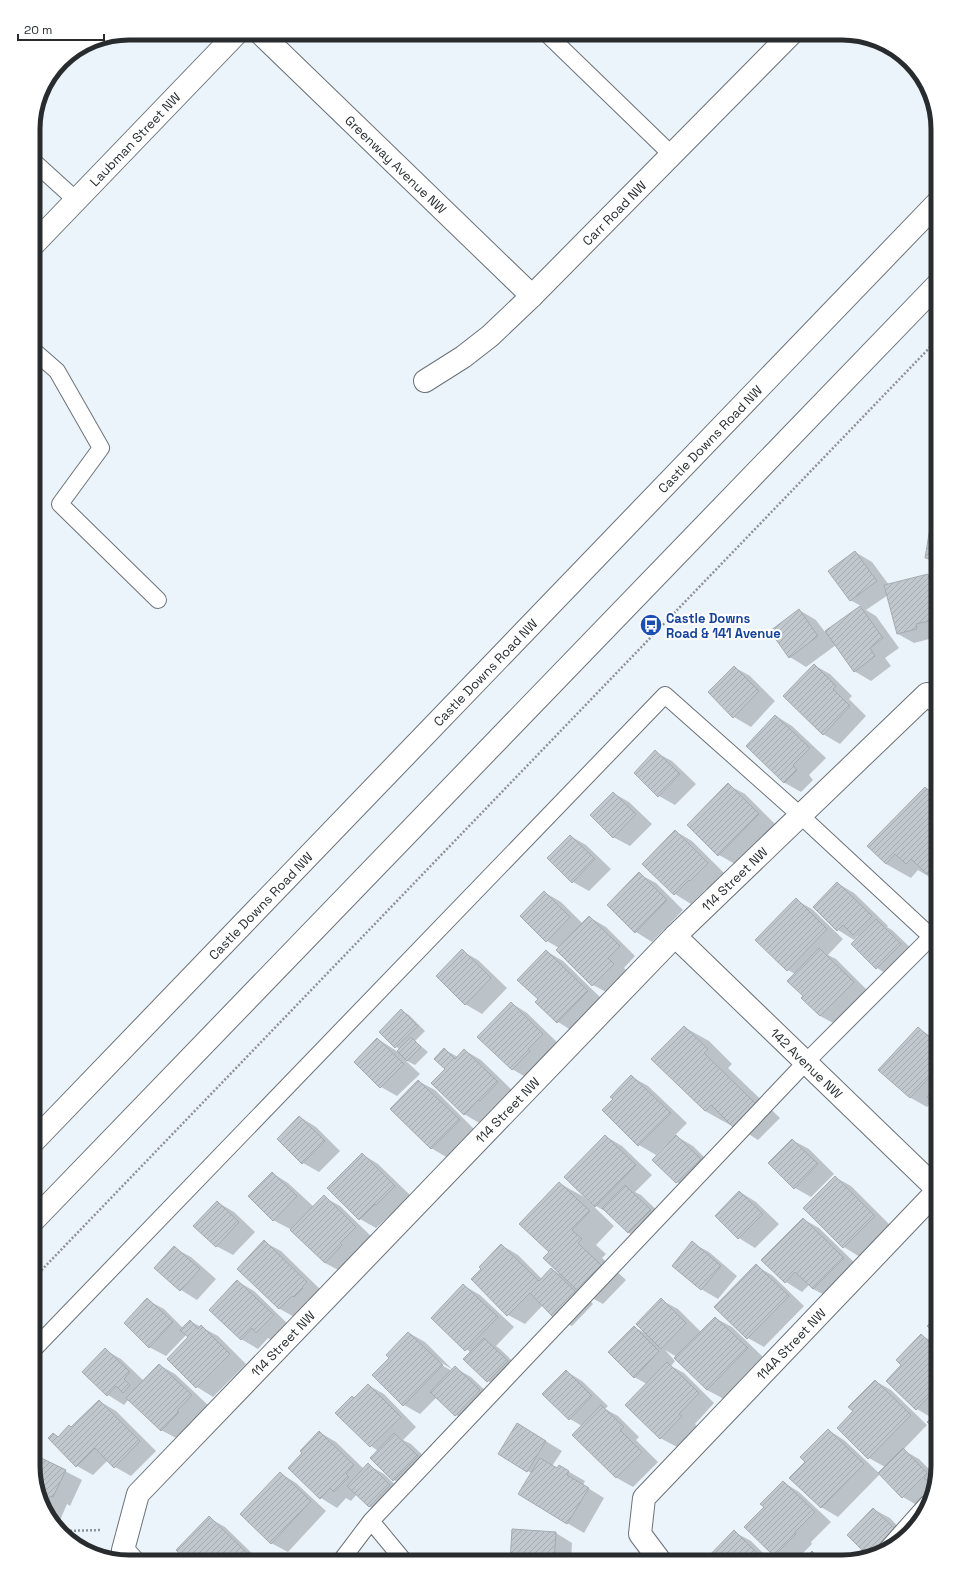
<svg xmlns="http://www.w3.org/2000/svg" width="971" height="1595" viewBox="0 0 971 1595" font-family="'Space Grotesk',sans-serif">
<defs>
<pattern id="building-hatch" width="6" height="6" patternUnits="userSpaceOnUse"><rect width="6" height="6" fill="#c0c8ce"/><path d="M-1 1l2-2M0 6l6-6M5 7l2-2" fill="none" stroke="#a5acb1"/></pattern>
</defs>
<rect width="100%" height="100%" fill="#ecf4fb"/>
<path fill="#0003" fill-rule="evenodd" d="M 938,524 L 938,565 L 926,558 Z
M 855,552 L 872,562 L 889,585 L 928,575 L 938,580 L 938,632 L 932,634 L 933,638 L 914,643 L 898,634 L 888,595 L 866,610 L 876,616 L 899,648 L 885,658 L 891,666 L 871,681 L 854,671 L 836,645 L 806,667 L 790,657 L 799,610 L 816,620 L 825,632 L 861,606 L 850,600 Z
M 814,665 L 830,674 L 852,696 L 849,699 L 866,716 L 840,744 L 823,734 Z
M 734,667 L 750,676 L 775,701 L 751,727 L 734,717 L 709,692 Z
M 776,716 L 792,726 L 826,758 L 809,775 L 813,780 L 801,792 L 785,783 L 747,746 Z
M 655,752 L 672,761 L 696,784 L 675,805 L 659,796 Z
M 728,785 L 745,794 L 775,824 L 735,864 L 719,855 L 689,825 Z
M 926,788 L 938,795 L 938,879 L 932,876 L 931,878 L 918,870 L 911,878 L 886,864 L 869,846 Z
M 613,793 L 629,802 L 652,824 L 630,846 L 613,837 Z
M 675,831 L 692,841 L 724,873 L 708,890 L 706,889 L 691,904 L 675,894 Z
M 570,836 L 586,845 L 611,869 L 589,891 L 573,882 Z
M 639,874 L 656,883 L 683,910 L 652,942 L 636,932 L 608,905 Z
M 837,883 L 854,893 L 888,926 L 887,927 L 892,930 L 917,954 L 893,978 L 877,968 L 853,944 L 860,937 L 858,936 L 854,940 L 838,930 L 814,907 Z
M 544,892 L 561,902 L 583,924 L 589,917 L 606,927 L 635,956 L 624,968 L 630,974 L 610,994 L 593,985 L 557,950 L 559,948 L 547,941 Z
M 796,900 L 812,909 L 843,939 L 828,955 L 836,959 L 869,992 L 837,1025 L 820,1016 L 804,996 L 795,974 L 788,970 Z
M 462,951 L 478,960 L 507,988 L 482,1014 L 465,1004 Z
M 546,951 L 563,961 L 604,1001 L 574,1032 L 558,1022 L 539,999 Z
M 511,1003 L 527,1013 L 559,1044 L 529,1079 L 512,1069 Z
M 401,1010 L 409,1015 L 425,1031 L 415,1041 L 428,1052 L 415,1065 L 405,1060 L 420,1074 L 397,1096 L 381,1087 L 378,1039 L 398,1052 L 400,1050 L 380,1032 Z
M 684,1027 L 709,1041 L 732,1064 L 728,1068 L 780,1118 L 758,1140 L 731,1123 L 730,1125 L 705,1111 Z
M 918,1028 L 938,1041 L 938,1106 L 933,1101 L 927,1107 L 911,1098 L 880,1070 Z
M 445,1050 L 458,1057 L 464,1050 L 481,1060 L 514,1092 L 481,1124 L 464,1114 L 446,1069 Z
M 632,1077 L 648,1086 L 687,1123 L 656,1155 L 639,1145 L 603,1110 L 614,1099 Z
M 418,1081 L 435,1090 L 475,1130 L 448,1158 L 431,1148 Z
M 300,1117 L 316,1127 L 340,1151 L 319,1172 L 303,1163 Z
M 605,1136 L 622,1146 L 652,1175 L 635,1192 L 641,1195 L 667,1220 L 645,1242 L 629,1233 L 610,1214 L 596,1206 Z
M 676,1136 L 693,1146 L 716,1169 L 693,1192 L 677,1182 L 654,1160 Z
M 792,1140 L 809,1149 L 834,1174 L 811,1197 L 795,1188 Z
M 362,1154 L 378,1164 L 411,1196 L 376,1228 L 360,1219 Z
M 272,1173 L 288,1183 L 314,1207 L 324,1197 L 340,1206 L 372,1237 L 342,1272 L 325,1263 L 290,1229 L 273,1220 Z
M 835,1177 L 851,1186 L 891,1226 L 860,1257 L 844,1247 Z
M 559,1183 L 584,1197 L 614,1226 L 596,1245 L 606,1254 L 602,1258 L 626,1280 L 603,1304 L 583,1293 L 593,1304 L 572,1326 L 555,1317 L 543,1305 L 525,1324 L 508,1315 L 482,1269 L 501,1245 L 518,1255 L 542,1279 L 552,1269 L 561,1275 L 550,1252 Z
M 740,1192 L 756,1202 L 779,1224 L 755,1248 L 739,1238 L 716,1216 Z
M 217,1202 L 234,1212 L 255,1232 L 233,1255 L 216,1246 Z
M 803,1219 L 819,1228 L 860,1268 L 830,1298 L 813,1289 L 809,1285 L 802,1292 L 786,1282 L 763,1260 Z
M 264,1242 L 281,1251 L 323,1292 L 296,1318 L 280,1309 L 238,1269 Z
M 692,1243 L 709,1252 L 737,1276 L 718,1299 L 701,1289 Z
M 174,1248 L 191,1257 L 216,1279 L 197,1300 L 181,1290 L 156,1268 Z
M 756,1266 L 772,1275 L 804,1306 L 764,1347 L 748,1338 Z
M 237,1281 L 254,1291 L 289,1325 L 273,1341 L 268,1338 L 258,1349 L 241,1339 Z
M 463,1285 L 480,1295 L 514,1327 L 496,1346 L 500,1349 L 523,1371 L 504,1391 L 488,1381 L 465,1359 L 471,1353 L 432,1318 Z
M 147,1300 L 164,1309 L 183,1328 L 190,1321 L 218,1336 L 246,1364 L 213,1397 L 197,1387 L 190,1337 L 187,1334 L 166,1356 L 149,1347 Z
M 661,1300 L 678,1309 L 701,1332 L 715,1318 L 732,1327 L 764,1358 L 724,1399 L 707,1390 L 677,1357 L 665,1350 L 675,1361 L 671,1366 L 684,1373 L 714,1403 L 695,1424 L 697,1426 L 677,1447 L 660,1438 L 647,1384 L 634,1377 L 634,1327 L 647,1334 Z
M 409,1333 L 425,1342 L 453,1370 L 455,1368 L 471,1377 L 495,1400 L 472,1425 L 456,1415 L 437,1397 L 420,1414 L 404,1405 L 390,1358 ZM 439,1361 L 453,1370 L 452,1371 L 438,1363 Z
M 921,1335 L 938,1345 L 938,1413 L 935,1416 L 938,1418 L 938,1431 L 932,1418 L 917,1409 L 903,1365 Z
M 105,1350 L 121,1359 L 144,1381 L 159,1365 L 175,1374 L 208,1405 L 193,1421 L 195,1422 L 178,1439 L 161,1430 L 129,1399 L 124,1405 L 108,1395 Z
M 566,1371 L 582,1381 L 608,1406 L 605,1409 L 618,1416 L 639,1437 L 636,1440 L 658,1462 L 633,1487 L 617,1478 L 573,1435 L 582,1426 L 570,1419 Z
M 875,1381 L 891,1390 L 927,1425 L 903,1450 L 919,1459 L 931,1471 L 938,1463 L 938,1466 L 928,1498 L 920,1507 L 903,1497 L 880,1474 L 838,1517 L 821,1507 L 806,1462 L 828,1430 L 844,1440 L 879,1473 L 885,1467 L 869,1458 L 855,1411 Z
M 368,1385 L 384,1394 L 416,1427 L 403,1440 L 411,1444 L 434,1466 L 410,1490 L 394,1480 L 371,1458 L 378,1451 L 371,1446 L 337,1413 L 355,1399 Z
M 99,1401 L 116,1411 L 156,1451 L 131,1476 L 115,1467 L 108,1460 L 93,1475 L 77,1466 L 54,1434 L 59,1437 L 72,1428 Z
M 319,1432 L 336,1442 L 364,1469 L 368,1465 L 384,1474 L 406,1495 L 386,1516 L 370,1507 L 357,1494 L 351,1501 L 346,1498 L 337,1508 L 321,1498 L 303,1453 Z
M 534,1434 L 562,1451 L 552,1466 L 557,1469 L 559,1466 L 585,1481 L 583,1485 L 604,1498 L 584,1533 L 567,1523 L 531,1473 L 499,1453 Z
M 33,1466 L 65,1471 L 82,1480 L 70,1506 L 67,1504 L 58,1525 L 43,1509 Z
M 280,1473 L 296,1483 L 326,1511 L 288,1552 L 271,1543 Z
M 783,1482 L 799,1492 L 831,1522 L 811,1542 L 812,1544 L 794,1562 L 786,1562 L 775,1556 L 746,1527 L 765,1507 Z
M 873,1509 L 890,1518 L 905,1534 L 885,1552 L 869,1556 Z
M 209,1518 L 225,1527 L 261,1562 L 189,1562 Z
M 734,1532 L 751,1541 L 772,1562 L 707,1562 Z
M 556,1533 L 572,1543 L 571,1562 L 513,1562 Z
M 812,1552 L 829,1562 L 802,1562 Z
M 456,1554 L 469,1562 L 447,1562 Z"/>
<path fill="url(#building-hatch)" stroke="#a4acb2" d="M 931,522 L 938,523 L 938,560 L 925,558 Z
M 855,551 L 877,581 L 850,601 L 828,571 Z
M 928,574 L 938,612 L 938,619 L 916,624 L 917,629 L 897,634 L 884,585 Z
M 860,606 L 883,638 L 870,648 L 875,656 L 854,672 L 825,631 Z
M 799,609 L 818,636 L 789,658 L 770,631 Z
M 814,664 L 836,686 L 833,689 L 850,706 L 823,735 L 783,696 Z
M 734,666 L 759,691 L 733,718 L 708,692 Z
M 775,715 L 810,748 L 793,765 L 797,770 L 784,783 L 746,746 Z
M 655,750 L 680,774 L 658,797 L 634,773 Z
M 728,783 L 759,814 L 718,856 L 687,825 Z
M 925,787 L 938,799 L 938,809 L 933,814 L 938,818 L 938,863 L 927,874 L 911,859 L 906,864 L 895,854 L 886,864 L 867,846 Z
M 613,792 L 636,814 L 613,838 L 590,815 Z
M 675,830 L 708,863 L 690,881 L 689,880 L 674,895 L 642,864 Z
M 570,835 L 595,859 L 572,883 L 547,858 Z
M 639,872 L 667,900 L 635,933 L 607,905 Z
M 938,880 L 938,891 L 932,885 Z
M 837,882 L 872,916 L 853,935 L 843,925 L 837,931 L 813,907 Z
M 544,891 L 570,917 L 546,942 L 520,916 Z
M 796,898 L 827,929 L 787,971 L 755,940 Z
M 589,916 L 620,946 L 608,958 L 614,964 L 592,986 L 556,950 Z
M 876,919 L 901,944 L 876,969 L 851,944 Z
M 819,948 L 854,982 L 820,1016 L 801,998 L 803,996 L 787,981 Z
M 462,949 L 491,978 L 465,1005 L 436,976 Z
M 546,950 L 588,991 L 557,1023 L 535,1002 L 538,999 L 517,980 Z
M 511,1002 L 543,1034 L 528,1049 L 530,1051 L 512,1070 L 477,1037 Z
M 401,1009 L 418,1026 L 395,1048 L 379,1032 Z
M 684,1026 L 708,1049 L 704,1053 L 756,1104 L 733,1127 L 711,1105 L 705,1111 L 651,1059 Z
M 918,1027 L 938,1045 L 938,1068 L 910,1098 L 878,1070 Z
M 411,1037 L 421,1047 L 407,1061 L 397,1051 Z
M 377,1038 L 404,1064 L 380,1088 L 354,1062 Z
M 444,1048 L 455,1059 L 464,1049 L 498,1082 L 480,1101 L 478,1100 L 464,1115 L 431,1083 L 445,1069 L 434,1059 Z
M 631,1075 L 671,1113 L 638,1146 L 602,1110 L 613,1099 L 610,1097 Z
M 418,1080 L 460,1120 L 431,1149 L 390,1109 Z
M 938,1085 L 938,1107 L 927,1097 Z
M 299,1116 L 325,1141 L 302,1164 L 277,1139 Z
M 605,1135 L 636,1165 L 595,1207 L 564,1177 Z
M 676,1135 L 701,1159 L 676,1183 L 652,1160 Z
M 792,1139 L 818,1164 L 794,1189 L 768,1163 Z
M 362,1153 L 395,1186 L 376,1205 L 375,1204 L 359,1220 L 327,1188 Z
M 272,1172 L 297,1196 L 273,1221 L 248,1196 Z
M 835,1176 L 875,1216 L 843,1248 L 803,1208 Z
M 559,1182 L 590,1211 L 572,1230 L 582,1239 L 578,1243 L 602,1266 L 578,1291 L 543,1258 L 549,1252 L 519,1224 Z
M 625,1185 L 651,1210 L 628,1233 L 602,1208 Z
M 739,1191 L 763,1214 L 738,1239 L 715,1216 Z
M 324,1195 L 356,1227 L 340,1243 L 342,1245 L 325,1263 L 290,1230 Z
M 217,1201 L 239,1222 L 216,1247 L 193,1226 Z
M 803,1218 L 844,1258 L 813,1289 L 795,1272 L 785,1283 L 761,1260 Z
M 264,1240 L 307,1282 L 302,1287 L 303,1288 L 294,1297 L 292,1296 L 279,1309 L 237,1269 Z
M 692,1241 L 721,1266 L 701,1290 L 672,1266 Z
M 501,1244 L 539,1281 L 551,1268 L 578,1294 L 554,1318 L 530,1293 L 507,1316 L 471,1279 L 481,1269 L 479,1267 Z
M 174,1246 L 200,1269 L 180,1291 L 154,1268 Z
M 756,1264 L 789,1296 L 747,1339 L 714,1307 Z
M 237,1280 L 274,1315 L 256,1333 L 252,1328 L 241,1340 L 209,1310 Z
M 463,1284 L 498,1317 L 465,1351 L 431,1318 Z
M 147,1298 L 173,1322 L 149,1348 L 124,1323 Z
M 661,1298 L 686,1323 L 661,1349 L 636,1324 Z
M 938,1315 L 938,1336 L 927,1326 Z
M 715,1317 L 748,1348 L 707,1390 L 674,1358 Z
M 190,1320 L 198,1329 L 201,1325 L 230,1354 L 196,1388 L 167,1359 L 188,1337 L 180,1330 Z
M 634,1326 L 659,1351 L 634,1378 L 608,1352 Z
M 408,1332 L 443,1365 L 403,1406 L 372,1375 L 389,1358 L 386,1355 Z
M 921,1334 L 938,1350 L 938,1387 L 916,1410 L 886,1381 L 901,1365 L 896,1360 Z
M 484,1338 L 508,1361 L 487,1382 L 463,1359 Z
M 105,1348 L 130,1372 L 124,1379 L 130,1385 L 123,1393 L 116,1386 L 107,1396 L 82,1372 Z
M 667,1362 L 699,1393 L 679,1414 L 682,1416 L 660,1439 L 625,1405 Z
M 159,1364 L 192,1395 L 177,1411 L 179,1412 L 161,1431 L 126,1398 Z
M 455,1366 L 480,1390 L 455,1416 L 430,1392 Z
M 566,1370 L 592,1396 L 569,1420 L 542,1394 Z
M 875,1380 L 911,1415 L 868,1459 L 837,1428 L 853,1411 L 848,1407 Z
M 368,1384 L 401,1417 L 370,1447 L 335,1413 L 352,1396 L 354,1398 Z
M 99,1400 L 140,1441 L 114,1468 L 95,1448 L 76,1467 L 48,1438 L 53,1433 L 58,1437 L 69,1425 L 71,1427 Z
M 601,1405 L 624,1427 L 620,1430 L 642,1452 L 616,1478 L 572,1435 Z
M 934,1415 L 938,1419 L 938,1433 L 927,1422 Z
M 517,1423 L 546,1441 L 527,1472 L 498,1454 Z
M 828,1429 L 864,1464 L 821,1508 L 789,1478 L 805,1462 L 800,1457 Z
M 319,1431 L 354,1465 L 346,1474 L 349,1477 L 334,1492 L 330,1488 L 320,1499 L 288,1468 L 302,1453 L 300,1451 Z
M 394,1433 L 418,1456 L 393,1481 L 370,1458 Z
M 903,1448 L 927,1473 L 902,1498 L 878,1473 Z
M 33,1454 L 66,1470 L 53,1497 L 50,1496 L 44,1510 L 33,1466 Z
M 540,1458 L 557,1468 L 559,1465 L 569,1471 L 567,1475 L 589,1488 L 567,1524 L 518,1494 Z
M 938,1461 L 938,1466 L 932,1485 L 924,1478 Z
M 368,1463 L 390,1485 L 369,1507 L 347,1486 Z
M 280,1472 L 311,1501 L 271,1544 L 240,1514 Z
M 783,1481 L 815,1512 L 795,1532 L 796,1534 L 774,1556 L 744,1527 L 764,1507 L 760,1504 Z
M 873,1508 L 898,1532 L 878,1554 L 868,1556 L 847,1535 Z
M 209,1516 L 252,1558 L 248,1562 L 188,1562 L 176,1550 Z
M 512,1529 L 556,1532 L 554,1562 L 510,1562 Z
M 734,1530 L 766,1562 L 705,1562 L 704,1561 Z
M 812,1551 L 823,1562 L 801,1562 Z
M 456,1553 L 464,1562 L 446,1562 Z"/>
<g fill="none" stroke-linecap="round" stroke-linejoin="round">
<g stroke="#6b7278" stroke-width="18">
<path id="lane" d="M 546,33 L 672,155
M 33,161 L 76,200
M 33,350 L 57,371 L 101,448 L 60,504 L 158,600
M 33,1350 L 665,695 L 800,815 L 938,943
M 371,1521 L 405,1562
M 886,1550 L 927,1504
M 340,1562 L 371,1521 L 806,1062 L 931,937"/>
</g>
<g stroke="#6b7278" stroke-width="24">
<g id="street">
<path id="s1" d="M 260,33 L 532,296"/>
<path id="s2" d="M 33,245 L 237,33"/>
<path id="s3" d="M 425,381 L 463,357 L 490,336 L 532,296 L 792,33"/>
<path id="s4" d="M 675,936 L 938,1190"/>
<path id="s5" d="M 134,1562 L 123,1550 L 138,1494 L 675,936 L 927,694 L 938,703"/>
<path id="s6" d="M 661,1562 L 640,1534 L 644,1498 L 938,1190"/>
</g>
</g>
<g stroke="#6b7278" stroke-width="24">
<g id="secondary">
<path id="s7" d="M 33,1142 L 938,202"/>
<path d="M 33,1221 L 938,284"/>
</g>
</g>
<path stroke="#8c9297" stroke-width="2.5" stroke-dasharray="2 2" stroke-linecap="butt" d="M 33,1279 L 938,339
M 62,1531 L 101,1530"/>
<use href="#lane" stroke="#fff" stroke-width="16"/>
<use href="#street" stroke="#fff" stroke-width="22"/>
<use href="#secondary" stroke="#fff" stroke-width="22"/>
</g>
<defs>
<g id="bus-disc" transform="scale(1.15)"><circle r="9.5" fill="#1a4fb4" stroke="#fff"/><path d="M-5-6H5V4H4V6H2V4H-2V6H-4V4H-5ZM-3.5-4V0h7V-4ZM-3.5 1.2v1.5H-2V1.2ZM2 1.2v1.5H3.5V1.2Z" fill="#fff"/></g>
</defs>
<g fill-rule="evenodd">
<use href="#bus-disc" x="651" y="625"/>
</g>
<g text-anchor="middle" stroke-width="4" stroke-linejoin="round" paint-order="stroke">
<g font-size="13" fill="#292c2f" stroke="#fff">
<text dy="5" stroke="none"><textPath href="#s2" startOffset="147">Laubman Street NW</textPath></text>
<text dy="5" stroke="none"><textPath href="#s1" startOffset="189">Greenway Avenue NW</textPath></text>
<text dy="5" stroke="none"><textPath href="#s3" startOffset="254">Carr Road NW</textPath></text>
<text dy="5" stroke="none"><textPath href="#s7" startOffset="976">Castle Downs Road NW</textPath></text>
<text dy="5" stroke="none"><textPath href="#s7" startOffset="652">Castle Downs Road NW</textPath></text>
<text dy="5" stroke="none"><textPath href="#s5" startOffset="931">114 Street NW</textPath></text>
<text dy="5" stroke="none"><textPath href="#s7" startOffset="328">Castle Downs Road NW</textPath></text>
<text dy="5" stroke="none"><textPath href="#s4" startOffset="183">142 Avenue NW</textPath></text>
<text dy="5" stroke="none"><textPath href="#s5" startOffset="607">114 Street NW</textPath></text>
<text dy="5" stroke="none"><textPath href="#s5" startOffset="283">114 Street NW</textPath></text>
<text dy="5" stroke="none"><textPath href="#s6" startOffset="284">114A Street NW</textPath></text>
</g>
<g font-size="13" font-weight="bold" fill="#164399" stroke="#fff" text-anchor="start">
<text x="666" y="623">Castle Downs<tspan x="666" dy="15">Road &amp; 141 Avenue</tspan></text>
</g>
</g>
<path d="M0 0H971V1595H0ZM129 40H842A89 89 0 0 1 931 129V1466A89 89 0 0 1 842 1555H129A89 89 0 0 1 40 1466V129A89 89 0 0 1 129 40Z" fill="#fff" fill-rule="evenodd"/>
<path fill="none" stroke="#292c2f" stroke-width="5" d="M129 40H842A89 89 0 0 1 931 129V1466A89 89 0 0 1 842 1555H129A89 89 0 0 1 40 1466V129A89 89 0 0 1 129 40Z"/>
<path d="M18 34v6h86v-6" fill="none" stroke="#292c2f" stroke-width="2"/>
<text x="24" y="34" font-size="12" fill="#292c2f" stroke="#ffffff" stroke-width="3" paint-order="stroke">20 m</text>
</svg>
